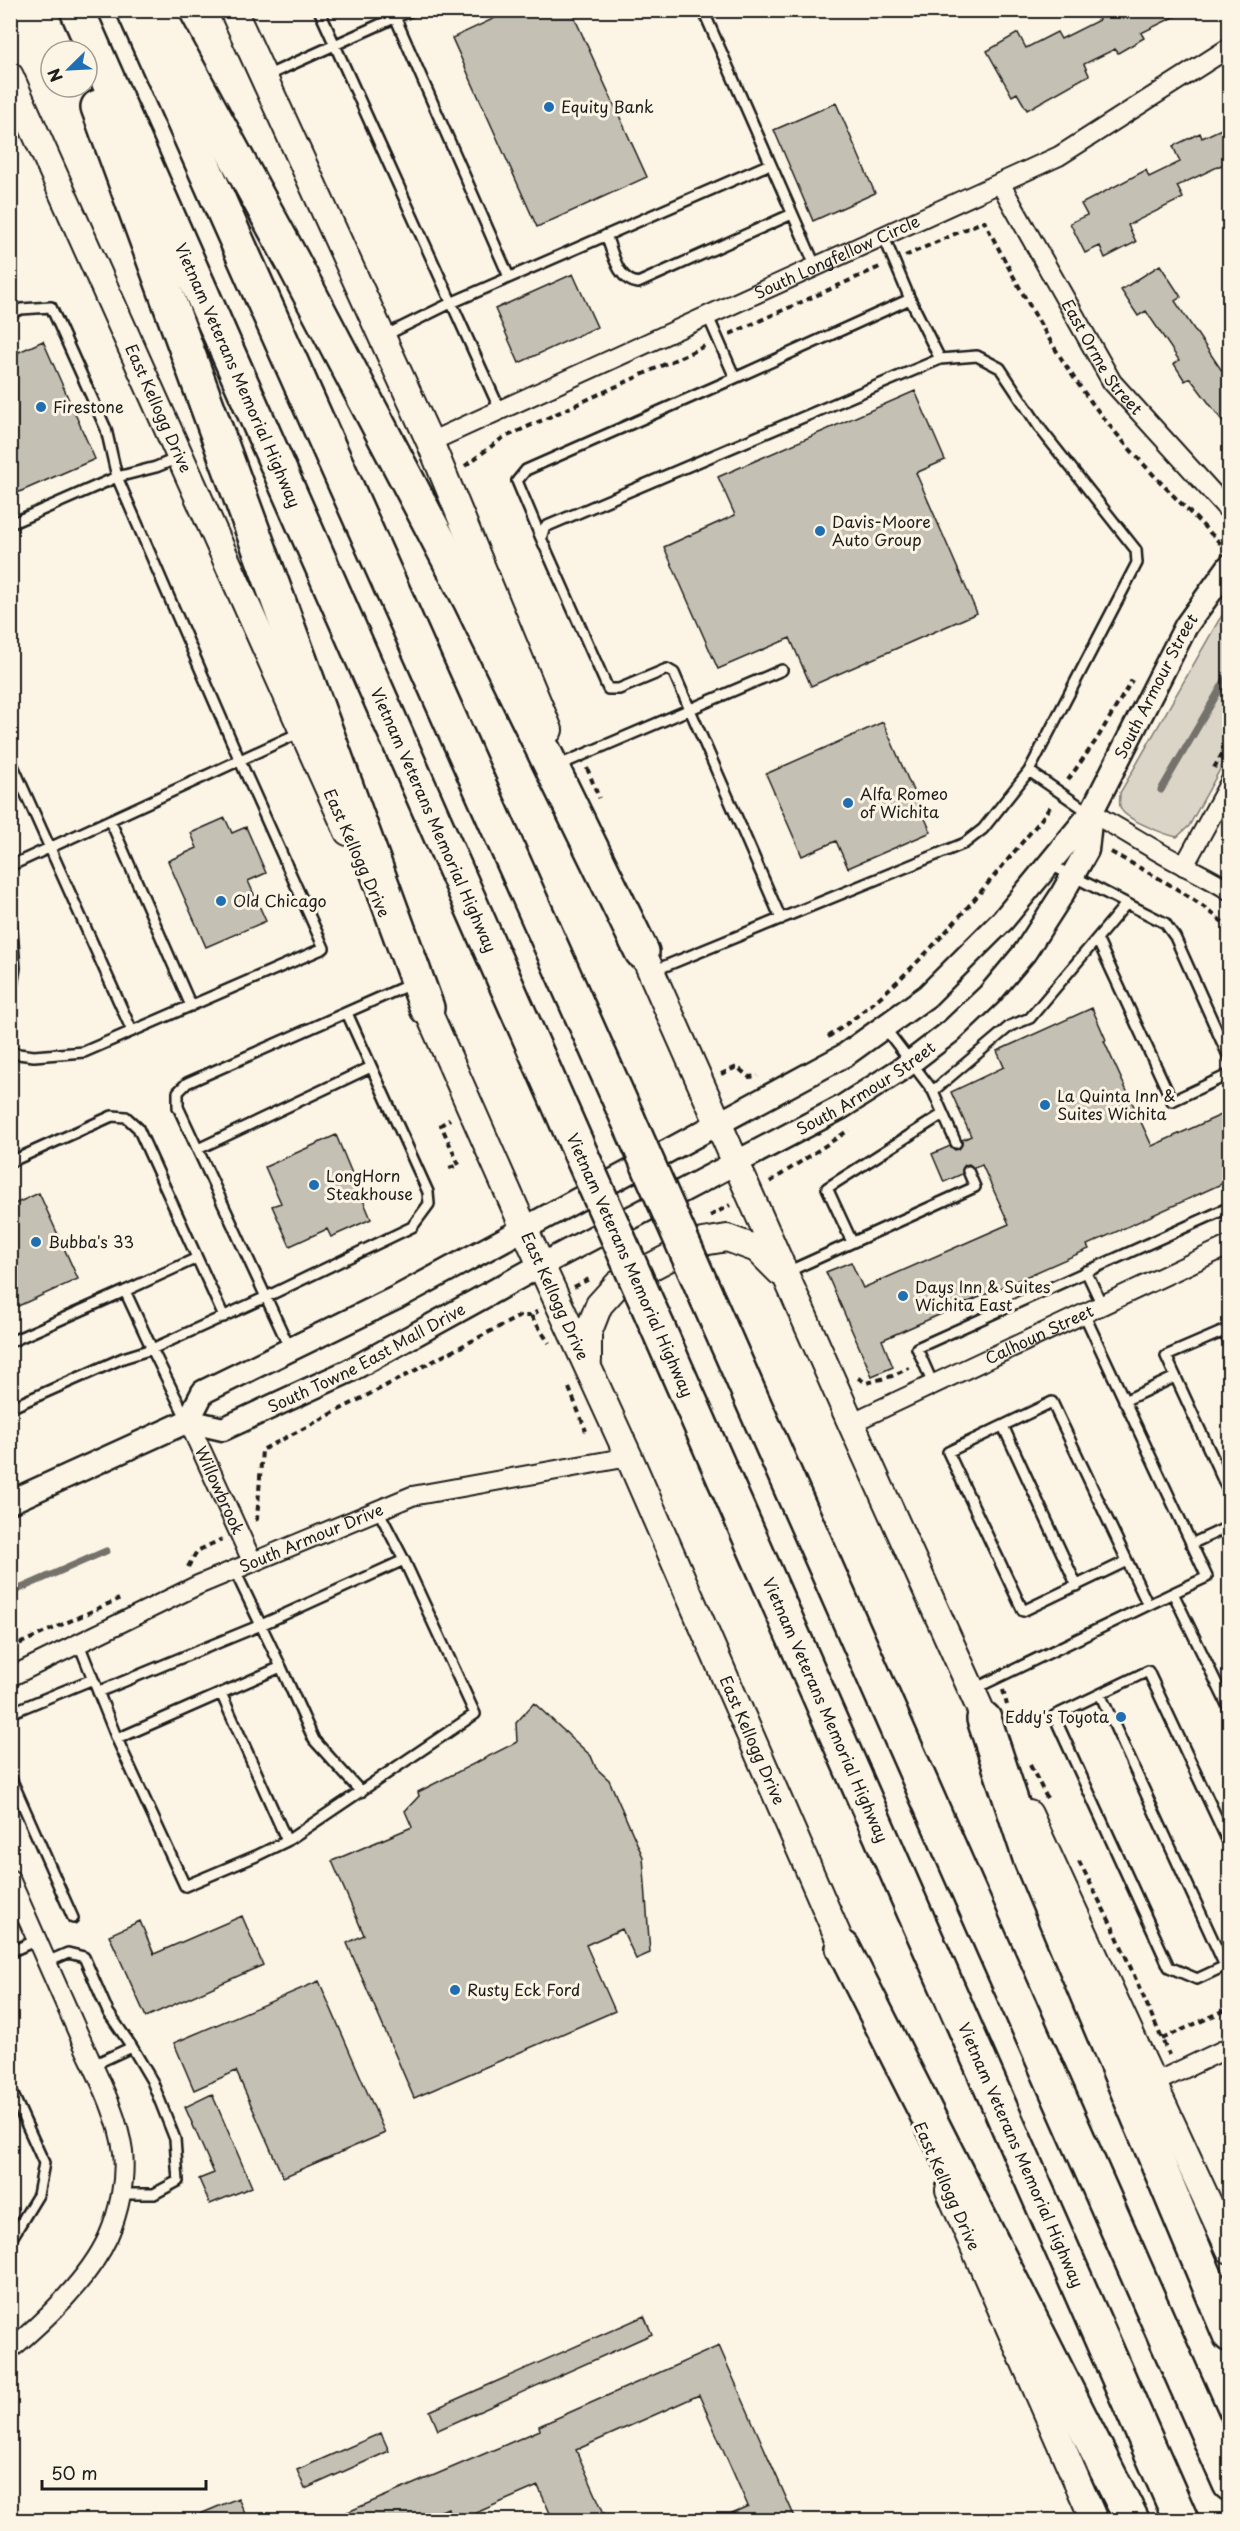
<svg xmlns="http://www.w3.org/2000/svg" width="1240" height="2531" viewBox="0 0 1240 2531" font-family="'Playpen Sans',sans-serif">
<rect width="100%" height="100%" fill="#fcf5e5"/>
<filter id="ink" filterUnits="userSpaceOnUse"><feTurbulence type="fractalNoise" baseFrequency=".0167" numOctaves="2"/><feDisplacementMap in="SourceGraphic" scale="12" xChannelSelector="R" yChannelSelector="G"/><feConvolveMatrix kernelMatrix="1 2 1 2 8 2 1 2 1" color-interpolation-filters="sRGB"/></filter>
<g filter="url(#ink)">
<path fill="#dbd5c8" stroke="#7c7872" stroke-width="1.5" d="M 1229,606 L 1229,753 L 1189,826 L 1177,837 C 1166,835 1131,821 1123,812 C 1118,807 1120,800 1120,793 L 1219,620 Z"/>
<g fill="none" stroke-linecap="round" stroke-linejoin="round">
<path stroke="#75726c" stroke-width="7" d="M 1161,790 L 1230,672
M 10,1593 L 106,1551"/>
</g>
<path fill="#c4c0b3" stroke="#1c1c1c" stroke-width="1.5" d="M 512,10 L 571,10 L 647,177 L 537,227 L 452,38 Z
M 1109,10 L 1188,10 L 1141,33 L 1144,38 L 1118,53 L 1115,49 L 1084,64 L 1089,75 L 1027,110 L 1017,93 L 1012,96 L 987,51 L 1018,33 L 1026,48 L 1057,32 L 1061,39 L 1099,20 L 1097,17 Z
M 836,103 L 875,193 L 813,221 L 774,130 Z
M 1230,125 L 1230,161 L 1177,186 L 1183,198 L 1128,225 L 1136,242 L 1105,258 L 1100,246 L 1085,253 L 1070,223 L 1087,215 L 1081,204 L 1146,170 L 1149,177 L 1180,162 L 1173,146 L 1200,133 L 1202,138 Z
M 1160,265 L 1181,297 L 1175,301 L 1222,371 L 1230,365 L 1230,431 L 1190,378 L 1185,381 L 1174,364 L 1179,360 L 1146,311 L 1138,316 L 1121,290 Z
M 573,274 L 597,327 L 519,363 L 495,309 Z
M 43,341 L 95,459 L 10,496 L 10,356 Z
M 915,391 L 945,460 L 916,473 L 977,613 L 811,686 L 790,638 L 718,669 L 664,547 L 735,515 L 718,477 Z
M 883,722 L 931,832 L 848,868 L 836,841 L 802,856 L 766,774 Z
M 225,818 L 232,833 L 246,827 L 266,873 L 248,881 L 266,921 L 206,947 L 168,861 L 197,848 L 191,833 Z
M 1092,1008 L 1106,1040 L 1104,1041 L 1152,1146 L 1230,1111 L 1230,1180 L 1087,1245 L 1089,1249 L 882,1340 L 893,1367 L 872,1376 L 826,1272 L 851,1262 L 863,1288 L 1009,1224 L 982,1165 L 974,1168 L 969,1164 L 965,1165 L 962,1174 L 944,1182 L 932,1154 L 950,1146 L 955,1150 L 959,1149 L 962,1140 L 971,1136 L 951,1092 L 1004,1067 L 997,1051 Z
M 336,1135 L 371,1219 L 331,1237 L 327,1229 L 290,1246 L 272,1206 L 281,1203 L 265,1167 Z
M 39,1193 L 78,1279 L 16,1307 L 10,1296 L 10,1206 Z
M 534,1703 L 591,1756 L 596,1768 L 609,1780 L 643,1857 L 650,1953 L 636,1959 L 622,1929 L 586,1945 L 615,2011 L 414,2098 L 347,1943 L 364,1935 L 332,1861 L 412,1827 L 405,1811 L 419,1796 L 418,1792 L 517,1742 L 516,1723 Z
M 242,1916 L 263,1965 L 146,2017 L 109,1935 L 140,1921 L 154,1954 Z
M 319,1981 L 385,2133 L 283,2177 L 236,2071 L 194,2090 L 174,2043 Z
M 212,2094 L 252,2187 L 210,2204 L 199,2179 L 214,2173 L 185,2107 Z
M 644,2316 L 652,2334 L 438,2430 L 430,2411 Z
M 719,2346 L 796,2520 L 716,2520 L 748,2506 L 699,2395 L 576,2450 L 607,2520 L 553,2520 L 538,2486 L 460,2520 L 454,2520 L 448,2508 L 420,2520 L 329,2520 L 540,2430 L 539,2426 Z
M 381,2433 L 389,2451 L 305,2489 L 297,2470 Z
M 238,2498 L 246,2516 L 235,2520 L 186,2520 Z"/>
<g fill="none" stroke-linecap="round" stroke-linejoin="round">
<g stroke="#1c1c1c" stroke-width="14">
<path id="service" d="M 319,10 L 500,410
M 392,10 L 509,277
M 703,10 L 815,265
M 266,76 L 412,10
M 606,235 C 613,253 617,280 638,283 L 792,214
M 910,299 L 940,359
M 10,314 L 21,309 L 51,307 L 106,429 L 117,477 L 240,761 L 324,948 L 84,1052 L 34,1056 L 10,1053
M 707,314 L 735,378 L 910,299 L 883,235
M 384,336 L 451,303 L 770,164
M 10,524 L 117,477 L 156,467 L 178,458
M 541,538 L 517,481 L 526,470 L 735,378
M 10,759 L 132,1031
M 557,766 L 782,670
M 110,820 L 191,1006
M 1049,864 L 1165,923 L 1175,937 L 1230,1060
M 10,866 L 301,732
M 10,905 L 15,968 L 10,998
M 781,919 L 674,673 L 667,669 L 619,689 L 608,689 L 541,538 L 545,527 L 940,359 L 977,356 L 1000,368 L 1042,431 L 1136,550 L 1137,563 L 1029,771
M 1097,939 L 1172,1101 L 1230,1074
M 653,971 L 965,843 L 983,829 L 1029,771 L 1090,813
M 884,1027 L 933,1091 L 956,1143
M 933,1091 L 1010,1026 L 1030,1018 L 1126,904
M 198,1149 L 371,1067
M 10,1162 L 112,1116 L 126,1117 L 138,1128 L 224,1317
M 852,1242 L 827,1188 L 943,1114
M 1086,1271 L 1102,1305
M 787,1272 L 975,1187 L 968,1171
M 1084,1314 L 1207,1577 L 1173,1593
M 10,1342 L 125,1291
M 1230,1344 L 1224,1331 L 1166,1356 L 1230,1495
M 290,1349 L 178,1107 L 178,1092 L 187,1083 L 413,983
M 933,1384 L 917,1348 L 1230,1207
M 1124,1401 L 1175,1377
M 10,1408 L 123,1358 L 152,1349 L 125,1291 L 197,1258
M 187,1420 L 152,1349 L 266,1297 L 412,1227 L 429,1204 L 428,1192 L 347,1013
M 1003,1426 L 1077,1586
M 1191,1544 L 1230,1526
M 1127,1561 L 1023,1611 L 948,1452 L 1052,1402 L 1148,1605
M 79,1644 L 117,1739 L 185,1886 L 256,1856 L 287,1841
M 281,1667 L 314,1740 L 361,1792
M 972,1690 L 1173,1593 L 1230,1711
M 98,1692 L 261,1625 L 404,1560 L 378,1510
M 221,1693 L 287,1841 L 475,1714 L 404,1560
M 1100,1694 L 1225,1966 L 1197,1979 L 1169,1967 L 1054,1716 L 1148,1671 L 1230,1846
M 10,1713 L 93,1679
M 117,1739 L 281,1667 L 234,1569
M 10,1776 L 18,1794
M 10,1797 L 18,1794 L 73,1918
M 10,1952 L 37,1940
M 47,1962 L 68,1953 L 84,1957 L 108,2012 L 132,2047 L 152,2081 L 175,2139 L 178,2181 L 154,2194 L 121,2194
M 93,2065 L 132,2047
M 10,2088 L 44,2163 L 38,2195 L 10,2241"/>
</g>
<g stroke="#1c1c1c" stroke-width="22">
<g id="minor">
<path id="s1" d="M 1000,183 L 1112,382 L 1230,512"/>
<path id="s2" d="M 430,442 L 1059,156 L 1230,47"/>
<path d="M 1091,813 C 1123,829 1152,850 1185,866 C 1200,874 1215,881 1230,891"/>
<path d="M 1184,866 L 1230,782"/>
<path id="s3" d="M 188,1421 L 252,1561"/>
<path id="s4" d="M 851,1423 L 1230,1245"/>
<path id="s5" d="M 10,1677 L 198,1585 L 412,1496 L 629,1457"/>
<path d="M 10,1879 C 34,1933 58,1987 82,2042 C 98,2077 118,2114 123,2152 C 126,2180 119,2212 108,2237 C 89,2279 45,2320 10,2350"/>
<path d="M 1154,2083 L 1230,2047"/>
</g>
</g>
<g stroke="#1c1c1c" stroke-width="27">
<g id="tertiary">
<path id="s6" d="M 188,1421 L 223,1429 L 349,1371 L 541,1265 L 842,1107 L 903,1068 L 950,1032 L 989,995 L 1025,952 L 1061,896 L 1087,850 L 1091,813"/>
<path id="s7" d="M 10,1502 L 188,1421 L 203,1392 L 398,1297 L 845,1055 L 927,996 L 1003,920 L 1091,813 L 1186,626 L 1230,565"/>
</g>
</g>
<g stroke="#1c1c1c" stroke-width="30">
<g id="secondary">
<path d="M 233,10 L 430,442 L 549,730"/>
<path id="s8" d="M 10,76 L 348,832"/>
<path d="M 635,935 L 851,1423 L 992,1735"/>
<path id="s9" d="M 419,991 L 524,1228 L 629,1457 L 850,1964"/>
<path d="M 588,1360 L 588,1333 L 599,1305 L 618,1284 L 697,1243 L 727,1238 L 757,1249 L 780,1272"/>
<path d="M 1029,1814 L 1230,2250"/>
<path d="M 949,2190 L 1094,2520"/>
</g>
</g>
<g stroke="#1c1c1c" stroke-width="38">
<g id="motorway">
<path id="s10" d="M 77,10 L 576,1143"/>
<path d="M 134,10 L 628,1119"/>
<path d="M 156,10 L 293,262 L 470,600 L 642,952"/>
<path d="M 98,107 L 427,1008"/>
<path d="M 708,1300 L 1230,2484"/>
<path id="s11" d="M 658,1328 L 1181,2520"/>
<path d="M 984,1719 L 1030,1858 L 1230,2335"/>
<path d="M 843,1948 L 1132,2520"/>
</g>
</g>
<path stroke="#1c1c1c" stroke-width="4" stroke-dasharray="6 4.5" stroke-linecap="butt" d="M 905,256 L 984,221 C 1014,278 1044,335 1081,388 C 1121,445 1173,495 1222,545
M 730,334 L 882,266
M 465,466 L 501,439 L 707,345
M 587,768 L 599,798
M 1214,768 L 1230,740
M 1068,780 L 1097,739 L 1132,680
M 1111,852 C 1152,875 1196,896 1230,929
M 828,1037 C 912,981 975,898 1040,821 L 1052,804
M 721,1074 L 737,1067 L 749,1077 L 758,1076
M 449,1168 L 459,1165 L 441,1125 L 450,1119
M 770,1182 L 849,1130
M 710,1216 L 730,1205
M 574,1287 L 589,1279
M 531,1316 L 549,1343
M 858,1378 L 867,1383 L 892,1376 L 909,1368
M 569,1388 L 586,1431
M 255,1520 L 257,1519 L 262,1450 L 520,1316 L 531,1316 L 538,1311
M 188,1567 L 197,1551 L 222,1539
M 10,1648 L 119,1599
M 1003,1690 L 1007,1705
M 1030,1765 L 1047,1798
M 1079,1861 L 1115,1932 L 1169,2055
M 1162,2039 L 1230,2008"/>
<use href="#service" stroke="#fcf5e5" stroke-width="9"/>
<use href="#minor" stroke="#fcf5e5" stroke-width="18"/>
<use href="#tertiary" stroke="#fcf5e5" stroke-width="22"/>
<use href="#secondary" stroke="#fcf5e5" stroke-width="26"/>
<use href="#motorway" stroke="#fcf5e5" stroke-width="33"/>
<g stroke="#1c1c1c" stroke-width="38" stroke-linecap="butt">
<path id="motorway-bridge" d="M 628,1119 L 708,1300
M 576,1143 L 658,1328"/>
</g>
<use href="#motorway-bridge" stroke="#fcf5e5" stroke-width="33"/>
</g>
</g>
<g fill="#1f6fb2" stroke="#fcf5e5" stroke-width="2">
<circle cx="549" cy="107" r="6"/>
<circle cx="41" cy="407" r="6"/>
<circle cx="820" cy="531" r="6"/>
<circle cx="848" cy="803" r="6"/>
<circle cx="221" cy="901" r="6"/>
<circle cx="1045" cy="1105" r="6"/>
<circle cx="314" cy="1185" r="6"/>
<circle cx="36" cy="1242" r="6"/>
<circle cx="903" cy="1296" r="6"/>
<circle cx="1121" cy="1717" r="6"/>
<circle cx="455" cy="1990" r="6"/>
</g>
<g text-anchor="middle" stroke-width="6" stroke-linejoin="round" paint-order="stroke">
<g font-size="16" fill="#1c1c1c" stroke="#fcf5e5" text-anchor="start">
<text x="561" y="113">Equity Bank</text>
<text x="53" y="413">Firestone</text>
<text x="832" y="528">Davis-Moore<tspan x="832" dy="18">Auto Group</tspan></text>
<text x="860" y="800">Alfa Romeo<tspan x="860" dy="18">of Wichita</tspan></text>
<text x="233" y="907">Old Chicago</text>
<text x="1057" y="1102">La Quinta Inn &amp;<tspan x="1057" dy="18">Suites Wichita</tspan></text>
<text x="326" y="1182">LongHorn<tspan x="326" dy="18">Steakhouse</tspan></text>
<text x="48" y="1248">Bubba's 33</text>
<text x="915" y="1293">Days Inn &amp; Suites<tspan x="915" dy="18">Wichita East</tspan></text>
<text x="1109" y="1723" text-anchor="end">Eddy's Toyota</text>
<text x="467" y="1996">Rusty Eck Ford</text>
</g>
<g font-size="16" fill="#1c1c1c" stroke="#fcf5e5">
<text dy="6" stroke="none"><textPath href="#s2" startOffset="447">South Longfellow Circle</textPath></text>
<text dy="6" stroke="none"><textPath href="#s1" startOffset="202">East Orme Street</textPath></text>
<text dy="6" stroke="none"><textPath href="#s10" startOffset="399">Vietnam Veterans Memorial Highway</textPath></text>
<text dy="6" stroke="none"><textPath href="#s8" startOffset="364">East Kellogg Drive</textPath></text>
<text dy="6" stroke="none"><textPath href="#s7" startOffset="1443">South Armour Street</textPath></text>
<text dy="6" stroke="none"><textPath href="#s10" startOffset="885">Vietnam Veterans Memorial Highway</textPath></text>
<text transform="translate(357 853) rotate(66)" y="6">East Kellogg Drive</text>
<text dy="6" stroke="none"><textPath href="#s6" startOffset="764">South Armour Street</textPath></text>
<text transform="translate(630 1265) rotate(66)" y="6">Vietnam Veterans Memorial Highway</text>
<text dy="6" stroke="none"><textPath href="#s9" startOffset="334">East Kellogg Drive</textPath></text>
<text dy="6" stroke="none"><textPath href="#s4" startOffset="208">Calhoun Street</textPath></text>
<text dy="6" stroke="none"><textPath href="#s6" startOffset="196">South Towne East Mall Drive</textPath></text>
<text dy="6" stroke="none"><textPath href="#s3" startOffset="76">Willowbrook</textPath></text>
<text dy="6" stroke="none"><textPath href="#s5" startOffset="332">South Armour Drive</textPath></text>
<text dy="6" stroke="none"><textPath href="#s11" startOffset="417">Vietnam Veterans Memorial Highway</textPath></text>
<text dy="6" stroke="none"><textPath href="#s9" startOffset="820">East Kellogg Drive</textPath></text>
<text dy="6" stroke="none"><textPath href="#s11" startOffset="903">Vietnam Veterans Memorial Highway</textPath></text>
<text transform="translate(947 2186) rotate(66)" y="6">East Kellogg Drive</text>
</g>
</g>
<rect width="1240" height="2531" fill="none" stroke="#fcf5e5" stroke-width="36"/>
<rect x="18" y="18" width="1204" height="2495" fill="none" stroke="#1c1c1c" stroke-width="2" filter="url(#ink)"/>
<g transform="translate(69 69) rotate(246)"><circle r="28" fill="#fcf5e5" stroke="#a29e95" stroke-width="1.5"/>
<path d="M0-4.5L10 22L0 15L-10 22Z" fill="#1f6fb2"/>
<text y="-9" font-size="16" font-weight="bold" text-anchor="middle" fill="#1c1c1c">N</text>
</g>
<path d="M42 2480v9h164v-9" fill="none" stroke="#1c1c1c" stroke-width="3"/>
<text x="51" y="2480" font-size="18" fill="#1c1c1c" stroke="#fcf5e5" stroke-width="4.5" paint-order="stroke">50 m</text>
</svg>
